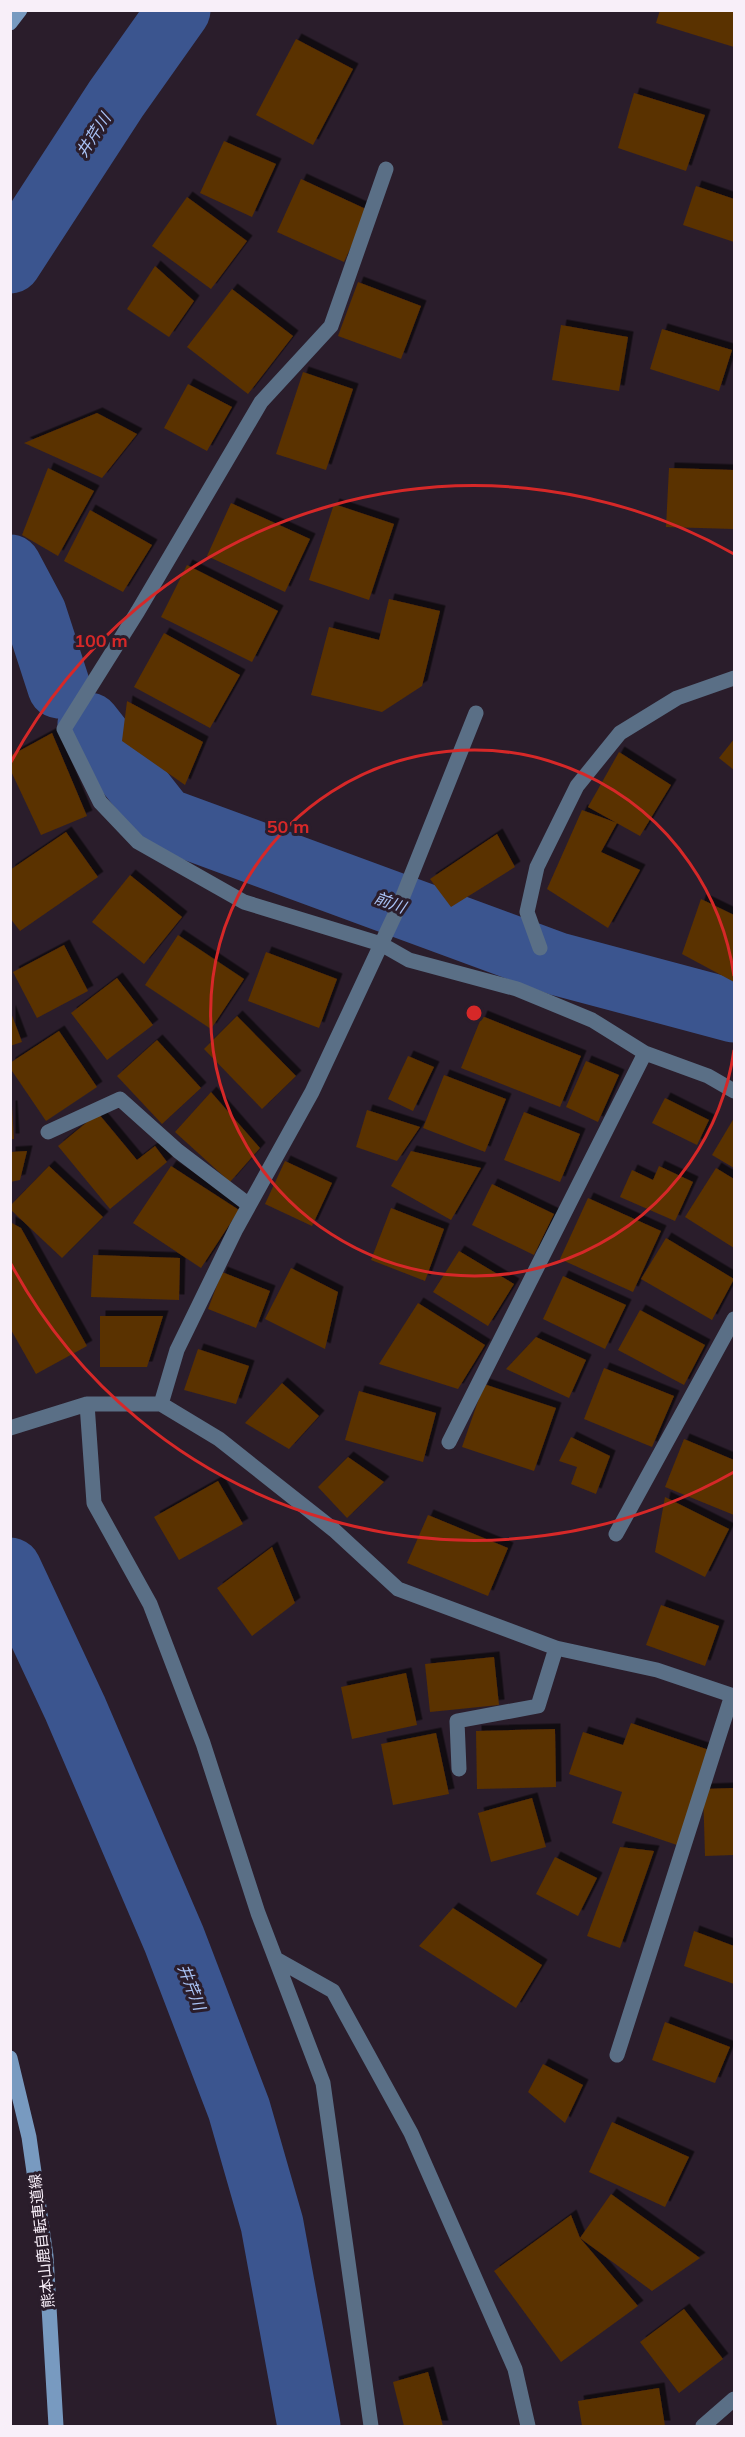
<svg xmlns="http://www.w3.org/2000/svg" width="745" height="2437" viewBox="0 0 745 2437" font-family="Mulish,'Noto Sans JP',sans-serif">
<defs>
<filter id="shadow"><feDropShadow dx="5.5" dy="-5.5" stdDeviation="0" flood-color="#0009"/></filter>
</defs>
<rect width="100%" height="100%" fill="#2a1d2b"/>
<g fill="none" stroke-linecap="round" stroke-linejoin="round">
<path stroke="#3b558f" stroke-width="63" d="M 10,262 L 116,99 L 179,10
M 10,566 L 35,613 L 59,687
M 89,724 L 164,819 L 558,964 L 734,1011
M 10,1569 L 75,1708 L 174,1939 L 239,2109 L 272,2224 L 309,2426"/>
</g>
<path fill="#5a3105" filter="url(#shadow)" d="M 660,10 L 734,10 L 734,47 L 656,23 Z
M 296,39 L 353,69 L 313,145 L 256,115 Z
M 634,93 L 705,115 L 686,171 L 618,148 Z
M 224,141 L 276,164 L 252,217 L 200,193 Z
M 301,179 L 368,210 L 344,262 L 277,232 Z
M 696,186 L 734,199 L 734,242 L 683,225 Z
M 187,197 L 247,241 L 211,289 L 152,246 Z
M 155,266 L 194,301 L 169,337 L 127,309 Z
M 358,282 L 421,306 L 401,359 L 338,336 Z
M 232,289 L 293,336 L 248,394 L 187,347 Z
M 561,325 L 628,337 L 619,391 L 552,380 Z
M 662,329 L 732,350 L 719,391 L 650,369 Z
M 303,372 L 353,389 L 326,470 L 276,454 Z
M 188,384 L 232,407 L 207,451 L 164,428 Z
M 97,413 L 137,434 L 102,478 L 24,443 Z
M 48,468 L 94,491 L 58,556 L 22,535 Z
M 669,468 L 734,470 L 734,529 L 666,527 Z
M 231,503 L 310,539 L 285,592 L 207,556 Z
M 334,504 L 394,524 L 369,600 L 309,580 Z
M 90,510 L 152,545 L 123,592 L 64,561 Z
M 187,565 L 278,611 L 252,662 L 161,617 Z
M 389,599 L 440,611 L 422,686 L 382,712 L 311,695 L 329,627 L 379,640 Z
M 164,633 L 240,675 L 210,728 L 134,687 Z
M 127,701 L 203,742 L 185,785 L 122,741 Z
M 52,733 L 87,816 L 41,835 L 10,769 L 10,756 Z
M 734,739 L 734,770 L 719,758 Z
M 619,752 L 671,785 L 640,836 L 588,807 Z
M 582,810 L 617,823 L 601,852 L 640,870 L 608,928 L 547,889 Z
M 66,832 L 98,877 L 20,931 L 10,918 L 10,870 Z
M 497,834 L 515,867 L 451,907 L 430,879 Z
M 130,875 L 182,917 L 144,964 L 92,922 Z
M 701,899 L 734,915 L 734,982 L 682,954 Z
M 178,935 L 244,979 L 211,1029 L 145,985 Z
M 64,945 L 88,991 L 37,1018 L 13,972 Z
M 266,952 L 337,979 L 319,1028 L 248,1001 Z
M 117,978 L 153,1025 L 107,1060 L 71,1013 Z
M 10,1010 L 22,1042 L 10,1046 Z
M 237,1016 L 296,1076 L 262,1109 L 204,1049 Z
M 482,1016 L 581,1056 L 560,1107 L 461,1068 Z
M 59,1031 L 97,1087 L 46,1121 L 10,1068 L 10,1063 Z
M 157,1040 L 201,1088 L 162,1124 L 117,1076 Z
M 408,1056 L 434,1067 L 413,1111 L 388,1099 Z
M 586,1061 L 619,1075 L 598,1122 L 566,1107 Z
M 444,1075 L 506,1099 L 485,1152 L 423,1128 Z
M 211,1092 L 260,1148 L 230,1182 L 175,1132 Z
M 665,1098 L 709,1120 L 697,1145 L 652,1123 Z
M 10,1106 L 12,1106 L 14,1139 L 10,1139 Z
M 367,1110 L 420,1127 L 397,1161 L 356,1147 Z
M 524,1112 L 580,1134 L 560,1182 L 504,1160 Z
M 98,1113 L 137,1160 L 155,1146 L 167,1162 L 110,1209 L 58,1146 Z
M 734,1118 L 734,1168 L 712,1155 Z
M 27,1151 L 20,1180 L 10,1182 L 10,1152 Z
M 411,1151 L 481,1168 L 451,1220 L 391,1186 Z
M 285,1161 L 332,1183 L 312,1226 L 265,1204 Z
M 49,1166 L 103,1217 L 62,1258 L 10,1209 L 10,1206 Z
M 171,1166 L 239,1210 L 201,1268 L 133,1223 Z
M 659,1166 L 693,1182 L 675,1221 L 620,1197 L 632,1170 L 653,1180 Z
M 716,1168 L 734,1179 L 734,1248 L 685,1217 Z
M 492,1184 L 554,1214 L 534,1255 L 472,1225 Z
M 588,1198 L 661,1231 L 633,1292 L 560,1259 Z
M 391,1208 L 444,1229 L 425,1281 L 371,1260 Z
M 10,1222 L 21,1228 L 87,1346 L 36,1374 L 10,1328 Z
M 666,1238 L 734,1279 L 712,1320 L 641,1279 Z
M 459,1251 L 514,1284 L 488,1326 L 433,1292 Z
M 93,1255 L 180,1258 L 179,1300 L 91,1297 Z
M 291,1268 L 338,1292 L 325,1349 L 265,1319 Z
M 222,1272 L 270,1291 L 256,1328 L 208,1309 Z
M 563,1276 L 626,1305 L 605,1349 L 543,1319 Z
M 418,1303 L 485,1345 L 458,1389 L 379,1364 Z
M 640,1310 L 705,1345 L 684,1385 L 618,1350 Z
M 100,1316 L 163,1316 L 147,1367 L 100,1367 Z
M 536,1337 L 586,1360 L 569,1398 L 506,1369 Z
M 198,1349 L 249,1366 L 236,1404 L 184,1390 Z
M 604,1368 L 674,1396 L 652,1447 L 584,1419 Z
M 282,1383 L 319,1416 L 289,1449 L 245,1423 Z
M 484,1384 L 556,1408 L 534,1471 L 462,1447 Z
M 359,1391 L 436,1413 L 423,1462 L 345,1440 Z
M 571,1437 L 610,1456 L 596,1494 L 571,1484 L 577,1467 L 559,1461 Z
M 684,1439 L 734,1460 L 734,1515 L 665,1487 Z
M 348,1457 L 384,1482 L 347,1518 L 318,1487 Z
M 218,1481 L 243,1524 L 179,1560 L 154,1517 Z
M 665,1497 L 729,1529 L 705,1577 L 655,1552 Z
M 428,1515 L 508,1548 L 488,1596 L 407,1563 Z
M 272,1547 L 295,1603 L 252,1636 L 217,1588 Z
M 661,1605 L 719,1626 L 705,1666 L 646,1645 Z
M 494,1657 L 499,1705 L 430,1712 L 425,1664 Z
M 406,1673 L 417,1725 L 352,1739 L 341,1687 Z
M 631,1723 L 709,1750 L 677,1845 L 612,1823 L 622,1792 L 569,1774 L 583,1732 L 623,1745 Z
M 555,1729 L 556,1787 L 477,1789 L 476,1731 Z
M 436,1733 L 449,1794 L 393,1805 L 381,1744 Z
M 734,1788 L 734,1855 L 705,1856 L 703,1789 Z
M 532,1798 L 546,1847 L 491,1862 L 478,1813 Z
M 620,1847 L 654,1851 L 620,1948 L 587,1936 Z
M 555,1857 L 597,1878 L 578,1916 L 536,1894 Z
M 453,1908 L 542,1965 L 516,2008 L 419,1946 Z
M 694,1931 L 734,1946 L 734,1984 L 684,1966 Z
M 665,2022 L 730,2047 L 715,2083 L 652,2060 Z
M 543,2064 L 583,2085 L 565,2123 L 528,2092 Z
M 612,2122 L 689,2157 L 665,2207 L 589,2172 Z
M 611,2194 L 700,2258 L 652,2291 L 580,2238 Z
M 571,2215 L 580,2238 L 638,2306 L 561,2362 L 494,2271 Z
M 684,2309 L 723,2359 L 679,2393 L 640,2342 Z
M 428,2372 L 443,2426 L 404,2426 L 393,2382 Z
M 659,2388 L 665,2426 L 582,2426 L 578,2401 Z"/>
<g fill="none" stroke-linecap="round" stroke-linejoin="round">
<path stroke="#5a6f86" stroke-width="15" d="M 386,169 L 331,326 L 261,402 L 138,611 L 64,729 L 100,802 L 138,842 L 244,902 L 381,944 L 409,960 L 517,989 L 592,1020 L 645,1053 L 708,1076 L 734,1091
M 540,948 L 527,912 L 537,867 L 577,786 L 620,733 L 677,698 L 734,678
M 48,1132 L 120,1099 L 178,1151 L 249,1205
M 87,1404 L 94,1503 L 150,1604 L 203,1743 L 258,1913 L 323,2083 L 371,2426
M 161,1404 L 177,1350 L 236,1229 L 312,1092 L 399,906 L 476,713
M 10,1428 L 87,1404 L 161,1404 L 219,1439 L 334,1530 L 398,1589 L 556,1648 L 657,1670 L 734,1696
M 449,1442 L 645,1053
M 616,1534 L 734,1319
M 459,1769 L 457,1721 L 538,1706 L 556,1648
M 276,1959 L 333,1991 L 411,2133 L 515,2369 L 528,2426
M 617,2055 L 732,1695
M 703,2426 L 734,2399"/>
<path stroke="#789ac0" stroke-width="15" d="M 10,23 L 20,10
M 10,2058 L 29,2137 L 46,2256 L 56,2426"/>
</g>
<g fill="none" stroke="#d62828" stroke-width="3">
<path d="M734 1050A263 263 0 1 1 734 976"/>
<path d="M734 1472A527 527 0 0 1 11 1264M11 762A527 527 0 0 1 734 554"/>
</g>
<g text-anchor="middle" stroke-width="6" stroke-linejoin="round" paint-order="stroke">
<g font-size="15" fill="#f8eff9" stroke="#2a1d2b">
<text transform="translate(42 2241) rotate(-96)" y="5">熊本山鹿自転車道線</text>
</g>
<g font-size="16" font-style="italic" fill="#aac3f6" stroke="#2a1d2b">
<text transform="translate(93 135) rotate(-57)" y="6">井芹川</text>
<text transform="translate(390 902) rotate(20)" y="6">前川</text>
<text transform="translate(192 1987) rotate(69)" y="6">井芹川</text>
</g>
</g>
<circle cx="474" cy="1013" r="9" fill="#d62828" stroke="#2a1d2b" stroke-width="3"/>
<g font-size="18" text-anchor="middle" font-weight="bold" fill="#d62828" stroke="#2a1d2b" stroke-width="6" stroke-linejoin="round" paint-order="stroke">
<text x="101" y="647">100 m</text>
<text x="288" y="833">50 m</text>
</g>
<rect width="745" height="2437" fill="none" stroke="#f8eff9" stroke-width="24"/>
</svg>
